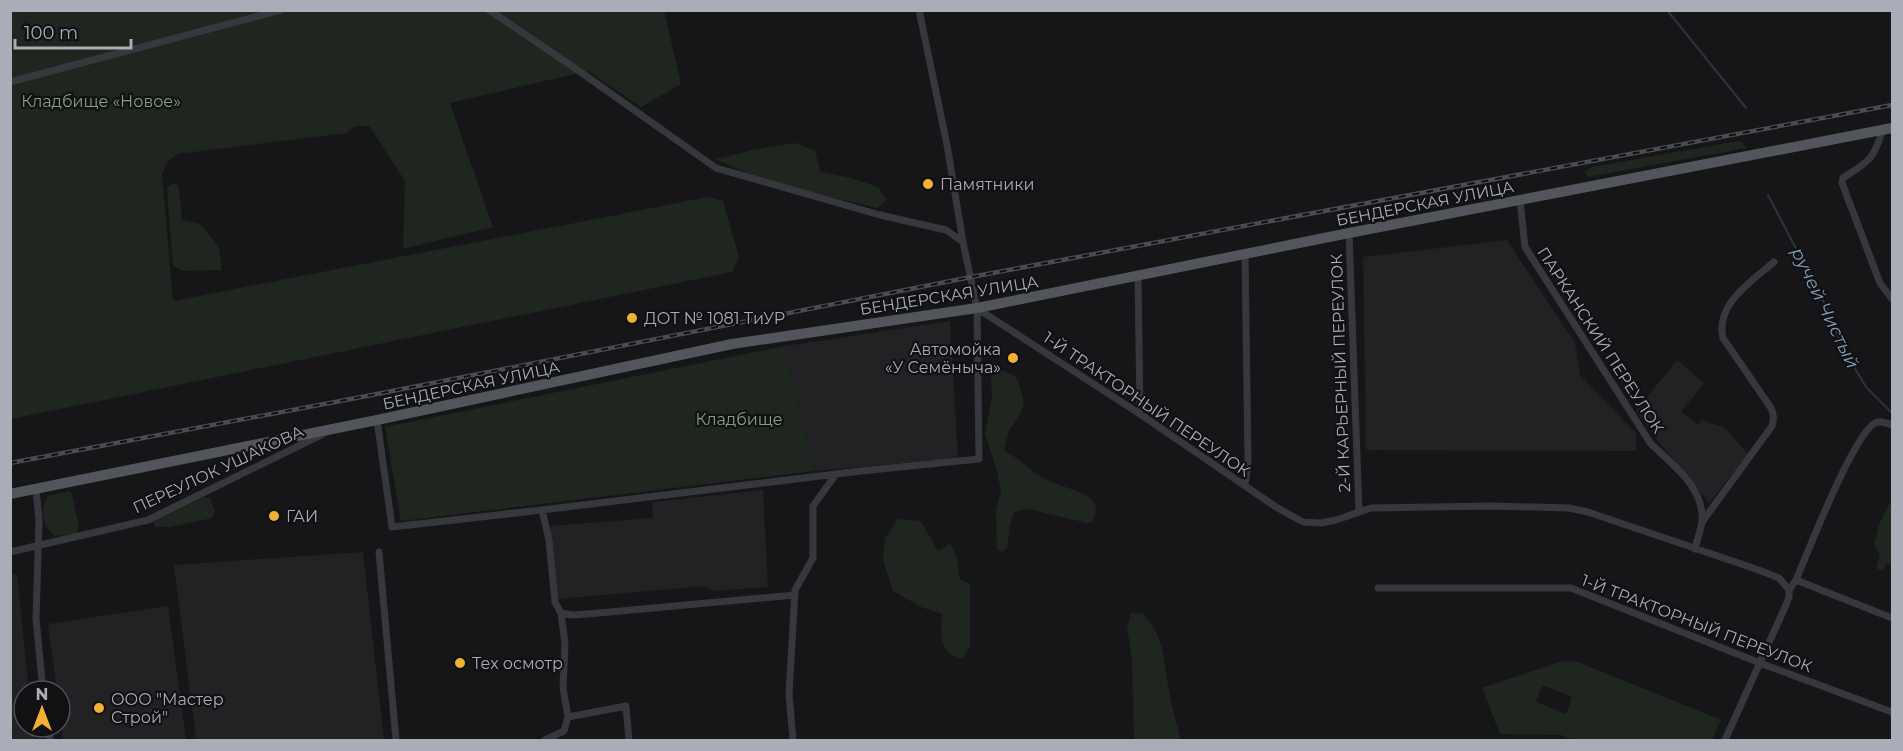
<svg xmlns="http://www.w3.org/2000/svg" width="1903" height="751" viewBox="0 0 1903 751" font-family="Montserrat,sans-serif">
<rect width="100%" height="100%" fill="#161618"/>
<path fill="#222225" d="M 1507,240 L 1575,343 L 1580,375 L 1636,433 L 1636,451 L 1366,450 L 1363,257 Z
M 950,321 L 958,458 L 814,471 L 785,346 Z
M 1677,360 L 1704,383 L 1681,412 L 1698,425 L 1702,420 L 1725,428 L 1748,454 L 1709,503 L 1659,442 L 1636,411 Z
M 763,490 L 768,587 L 713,591 L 706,586 L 557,599 L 550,526 L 653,518 L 652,502 Z
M 363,552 L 384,740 L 196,740 L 174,565 Z
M 17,574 L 29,691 L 24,691 L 24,727 L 33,727 L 35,740 L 11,740 L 10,575 Z
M 168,606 L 186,740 L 63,740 L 60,716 L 60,691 L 57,691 L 48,624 Z"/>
<path fill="#1e261f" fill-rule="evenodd" d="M 11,11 L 664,11 L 681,84 L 641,107 L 588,71 L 450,103 L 493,227 L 403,249 L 405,181 L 369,126 L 355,126 L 347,133 L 178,154 L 168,161 L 162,174 L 173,301 L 708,197 L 723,201 L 739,257 L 732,272 L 11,419 Z
M 1738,141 L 1743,143 L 1747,148 L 1588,177 L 1584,172 L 1592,167 Z
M 794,143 L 815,150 L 820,172 L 851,178 L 878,187 L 887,200 L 877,208 C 824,195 764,185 716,159 L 752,150 Z
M 175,183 L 179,188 L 182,220 L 200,224 L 219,247 L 222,270 L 183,271 L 173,266 L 167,189 L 170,185 Z
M 785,346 L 814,471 L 401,521 L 385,427 Z
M 999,368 L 1016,377 L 1020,386 L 1024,405 L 1018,418 L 1009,430 L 1004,451 C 1023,460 1034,475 1052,482 C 1063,487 1090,493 1095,504 C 1097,511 1095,516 1092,522 L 1087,523 L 1028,509 L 1014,512 L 1010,524 L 1007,548 L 1002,552 L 997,549 L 996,510 L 1001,492 L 997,471 L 985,434 L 992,395 L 991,383 L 992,373 Z
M 70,491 L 72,495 L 79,527 L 76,534 L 55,536 C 43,527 39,509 48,496 Z
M 204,497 L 210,498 L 215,512 L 212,518 L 170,527 L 154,527 L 153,521 Z
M 1890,503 L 1892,504 L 1892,566 L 1887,564 L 1882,571 L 1876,568 L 1880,554 L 1874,544 L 1880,522 Z
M 898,519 L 921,521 L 938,551 L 950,543 L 957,558 L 960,579 L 970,584 L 970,647 L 962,659 C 938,652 941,636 942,614 L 921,607 L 893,591 L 883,560 L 885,538 Z
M 1131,613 L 1144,614 C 1163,637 1164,656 1168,685 C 1171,704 1176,722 1181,740 L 1134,740 L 1132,660 L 1127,627 Z
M 1563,661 L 1578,662 L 1721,720 L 1712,740 L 1574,740 L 1561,735 L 1500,734 L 1482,688 ZM 1542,685 L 1572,697 L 1566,714 L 1536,702 Z"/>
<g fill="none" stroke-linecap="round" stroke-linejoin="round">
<path stroke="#2c353c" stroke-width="2" d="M 1667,10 L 1746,108
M 1768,195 L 1828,310 L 1841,345 L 1866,387 L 1892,413"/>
<path stroke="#37383d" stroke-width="7" d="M 489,10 L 579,71 L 716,168 L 880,215 L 946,230 L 963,242 L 977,308 L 979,459 L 861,471 L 542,510 L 549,540 L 555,602 L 561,613 L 565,644 L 563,688 L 568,717 L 564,731 L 545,740
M 919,10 L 947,145 L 963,242
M 10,82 L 281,10
M 1883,129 C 1873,161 1869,161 1843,178 L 1842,183 L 1880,283 L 1892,299
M 1520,200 L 1525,247 L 1651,444 C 1673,465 1704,487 1702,521 C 1701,530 1697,540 1695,549
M 1349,233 L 1359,512
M 1138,276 L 1140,414
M 978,309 L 1140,414 L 1276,507 L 1303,522 L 1321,523 L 1336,520 L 1371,508 L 1492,506 L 1569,508 L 1588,512 L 1756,569 L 1779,578 L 1789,590
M 377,420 L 392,527 L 542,510
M 1245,485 L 1248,461 L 1245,254
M 36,489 L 39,520 L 36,619 L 43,691
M 1702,522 L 1772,426 C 1774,419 1774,415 1771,408 L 1723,338 C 1715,304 1752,281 1774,262
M 10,552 L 148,520 L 323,434
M 379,552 L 396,740
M 1796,580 L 1892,618
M 1378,588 L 1571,588 L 1760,663 L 1892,712
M 561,613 L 573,615 L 599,613 L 795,595
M 568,717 L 626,706 L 629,740
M 48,727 L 50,740
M 793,740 L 789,694 L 795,590 L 813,558 L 813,506 L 836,474
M 1725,740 L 1786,605 L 1789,597 L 1789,590 L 1796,580 C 1808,552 1853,435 1875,423 C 1881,420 1886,423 1892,425"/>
<path stroke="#53555c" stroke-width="10" d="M 10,494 L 377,420 L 732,344 L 977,308 L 1349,233 L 1892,128"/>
<g stroke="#4a4c52" stroke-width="4.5">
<path id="rail" d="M 10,463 L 372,395 L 971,277 L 1892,105"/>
</g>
<use href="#rail" stroke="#111113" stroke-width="2" stroke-dasharray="7" stroke-linecap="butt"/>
</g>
<g fill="#f2b134" stroke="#111113" stroke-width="2">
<circle cx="928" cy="184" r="6"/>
<circle cx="632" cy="318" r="6"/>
<circle cx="1013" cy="358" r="6"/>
<circle cx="274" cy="516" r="6"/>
<circle cx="460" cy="663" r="6"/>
<circle cx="99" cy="708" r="6"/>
</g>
<g text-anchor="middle" stroke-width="4.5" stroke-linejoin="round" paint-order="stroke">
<g font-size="16" fill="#7fa381" stroke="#111113">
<text x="101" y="107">Кладбище «Новое»</text>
<text x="739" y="425">Кладбище</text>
</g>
<g font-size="16" fill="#a8adb8" stroke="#111113" text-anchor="start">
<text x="940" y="190">Памятники</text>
<text x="644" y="324">ДОТ № 1081 ТиУР</text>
<text x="1001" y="355" text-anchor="end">Автомойка<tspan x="1001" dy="18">«У Семёныча»</tspan></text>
<text x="286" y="522">ГАИ</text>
<text x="472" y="669">Тех осмотр</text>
<text x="111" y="705">ООО "Мастер<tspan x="111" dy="18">Строй"</tspan></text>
</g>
<g font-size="16" fill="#a8adb8" stroke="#111113">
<text transform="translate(1425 203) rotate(-11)" y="6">БЕНДЕРСКАЯ УЛИЦА</text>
<text transform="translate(949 295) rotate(-9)" y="6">БЕНДЕРСКАЯ УЛИЦА</text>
<text transform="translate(1601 340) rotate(57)" y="6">ПАРКАНСКИЙ ПЕРЕУЛОК</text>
<text transform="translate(1340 373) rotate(-92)" y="6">2-Й КАРЬЕРНЫЙ ПЕРЕУЛОК</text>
<text transform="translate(471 385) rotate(-12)" y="6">БЕНДЕРСКАЯ УЛИЦА</text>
<text transform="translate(1147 404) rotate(34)" y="6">1-Й ТРАКТОРНЫЙ ПЕРЕУЛОК</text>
<text transform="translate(218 469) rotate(-25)" y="6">ПЕРЕУЛОК УШАКОВА</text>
<text transform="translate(1697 623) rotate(21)" y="6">1-Й ТРАКТОРНЫЙ ПЕРЕУЛОК</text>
</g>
<g font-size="18" font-style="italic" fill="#7f9bb3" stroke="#111113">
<text transform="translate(1825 308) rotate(64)" y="6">ручей Чистый</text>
</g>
</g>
<rect width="1903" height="751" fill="none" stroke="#a8adb8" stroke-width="24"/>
<g transform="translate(42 709)"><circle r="28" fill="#111113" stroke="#4d4f55" stroke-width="1.5"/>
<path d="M0-4.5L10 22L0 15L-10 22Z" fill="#f2b134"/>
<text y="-9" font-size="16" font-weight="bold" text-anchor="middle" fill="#a8adb8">N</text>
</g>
<path d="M15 39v9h116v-9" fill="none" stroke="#a8adb8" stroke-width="3"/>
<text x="24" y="39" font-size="18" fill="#a8adb8" stroke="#111113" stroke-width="4.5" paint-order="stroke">100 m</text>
</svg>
